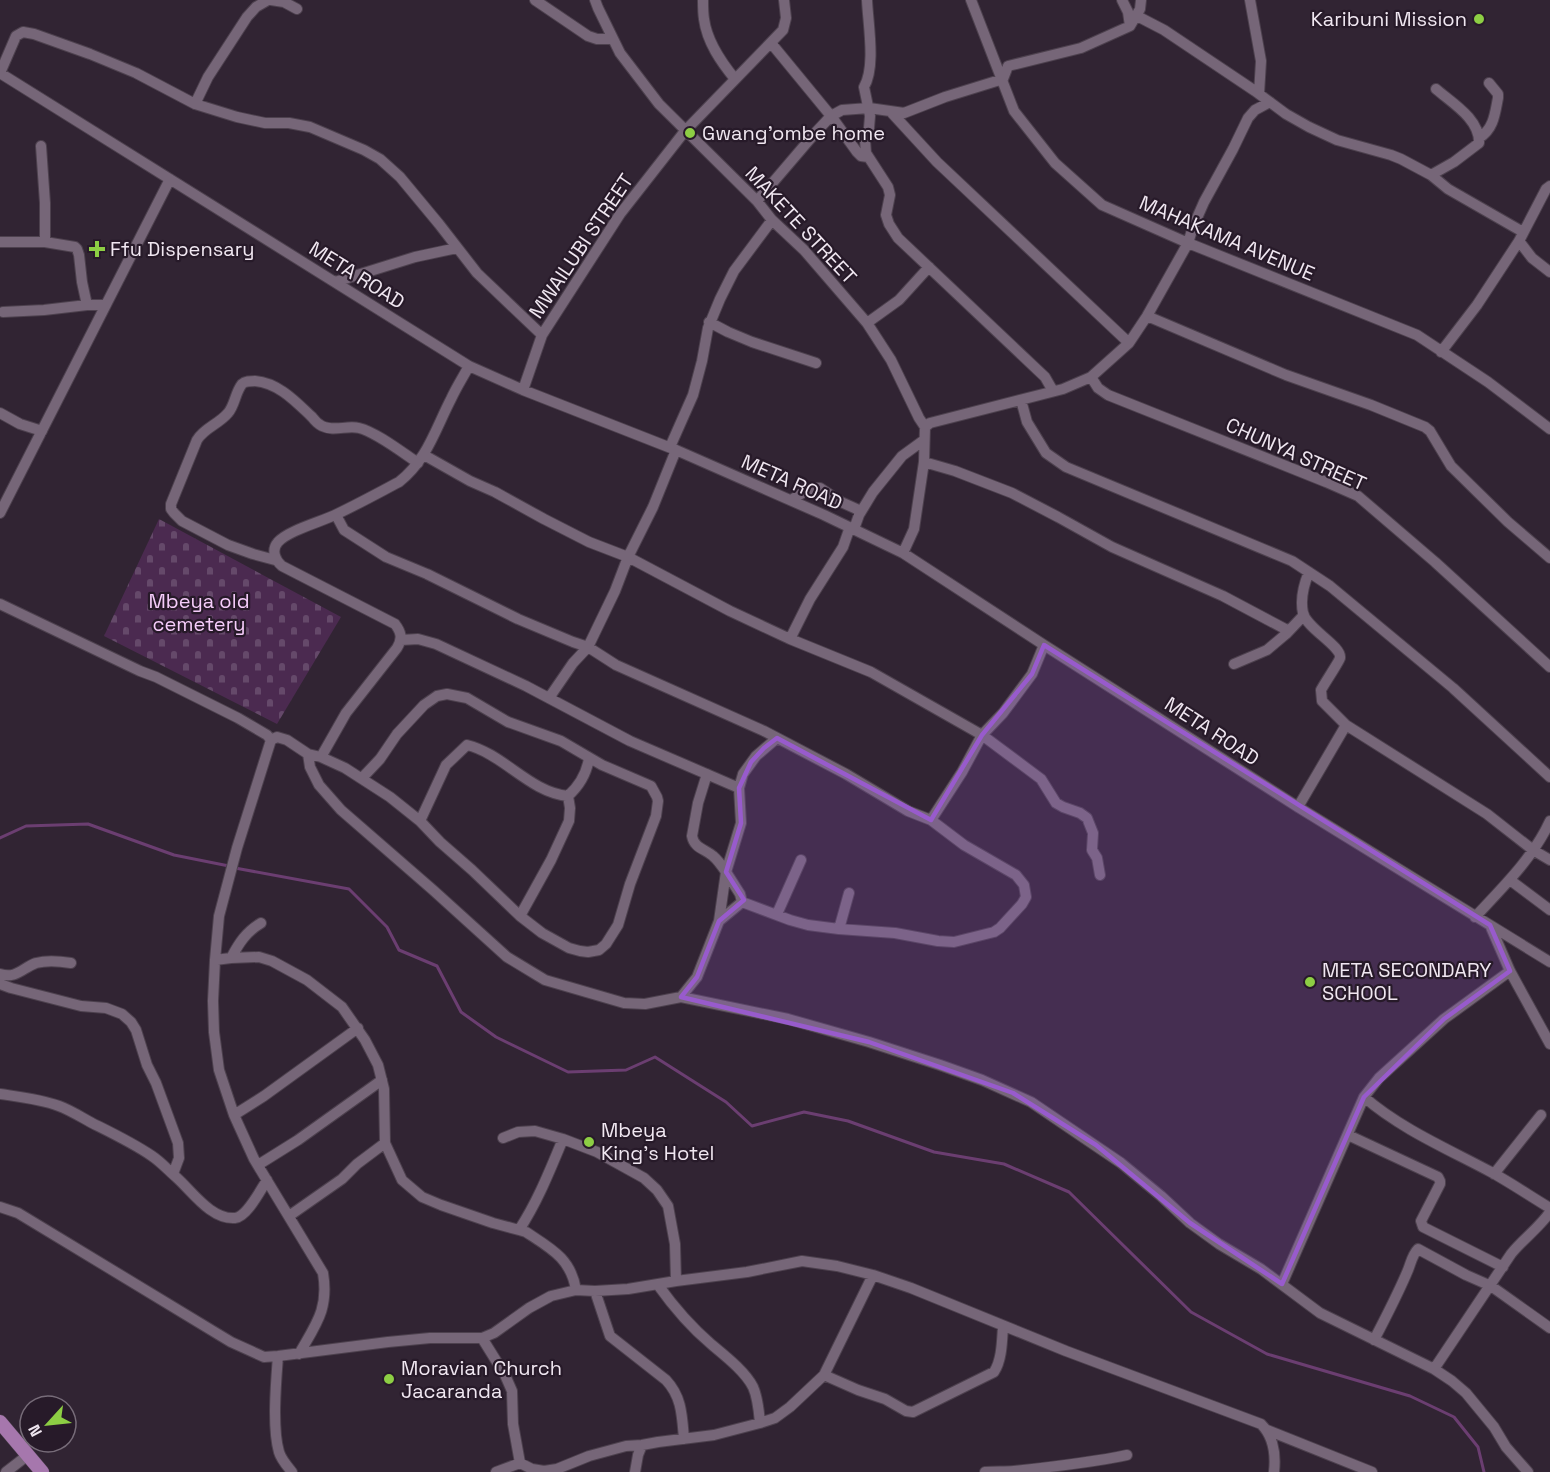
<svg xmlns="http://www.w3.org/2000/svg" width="1550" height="1472" viewBox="0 0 1550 1472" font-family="'Space Grotesk',sans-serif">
<defs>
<pattern id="cemetery-stones" width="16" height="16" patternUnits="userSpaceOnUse" patternTransform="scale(1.5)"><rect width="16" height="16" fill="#4b2a50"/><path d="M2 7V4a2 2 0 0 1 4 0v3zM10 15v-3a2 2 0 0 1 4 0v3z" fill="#65496a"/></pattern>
</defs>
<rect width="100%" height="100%" fill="#312433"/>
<path fill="url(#cemetery-stones)" d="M 159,519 L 341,617 L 277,724 L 104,636 Z"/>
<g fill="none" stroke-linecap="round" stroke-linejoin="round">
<path stroke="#6b3e71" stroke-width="3" d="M 0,838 L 26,826 L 88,824 L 174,855 L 229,866
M 235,868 L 349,889 L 387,927 L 399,950 L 437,966 L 461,1012 L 496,1037 L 568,1072 L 626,1070 L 655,1057 L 726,1102 L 752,1126 L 804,1112 L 848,1121 L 934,1152 L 1004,1164 L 1069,1192 L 1191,1312 L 1267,1354 L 1410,1396 L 1454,1417 L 1478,1447 L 1484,1472"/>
<g stroke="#4d414e" stroke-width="12">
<path id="minor" d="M 271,0 L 284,2 L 297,9
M 535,0 L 588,36 L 597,39 L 613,39
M 595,0 L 598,8 L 620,53 L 659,104 L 757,201 L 772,220 L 804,250 L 867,323 L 891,360 L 919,418 L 925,427
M 703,0 C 703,6 703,13 704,19 C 707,42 721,62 735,79
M 867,0 C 868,24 876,67 864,87 L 870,116 L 869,128 L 865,140 L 866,153 L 888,187 L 890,195 L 886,215 L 889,224 L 898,238 L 1045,377 L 1053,391
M 971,0 L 1014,111 L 1055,163 L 1102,205 L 1188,243 L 1417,335 L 1488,382 L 1550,429
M 1122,0 L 1128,12 L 1130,26
M 1250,0 L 1261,61 L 1259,94
M 1137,16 L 1164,30 L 1255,91 L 1286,114 L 1309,127 L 1337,140 L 1391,155 L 1401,159 L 1431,175 L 1448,189 L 1523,232
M 771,43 L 831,116 L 857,152 L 861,156 L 868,157
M 0,73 L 469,366 L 523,390 L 676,450 L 824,515 L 903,553 L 1044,645 L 1298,807 L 1550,962
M 0,73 L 16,36 L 23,32 L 34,34 L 90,54 L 136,73 L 195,104 L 237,117 L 265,123 L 289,123 L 310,127 L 364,150 L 380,159 L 400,177 L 439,224 L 477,273 L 542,335
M 195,104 L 208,77 L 247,17 L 256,7 L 268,0
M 891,112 L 937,162 L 1129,343
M 1479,138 C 1494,129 1495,113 1498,98 L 1498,94 L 1489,83
M 41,146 L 45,203 L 45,242
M 1431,175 L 1454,162 L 1479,143 C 1480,119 1452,103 1436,89
M 757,201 L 816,132 L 831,116 L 842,110 L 869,108 L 904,113 L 945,97 L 1003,79 L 1008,66 L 1081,48 L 1130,26 L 1140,9 L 1141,0
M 1519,241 L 1532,258 L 1550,272
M 0,242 L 45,242 L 75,247 L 77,249 L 79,255 L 82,282 L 87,305
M 335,282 L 415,257 L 457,248
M 3,312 L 44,310 L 87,305 L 106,305
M 1147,316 L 1286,375 L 1371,405 L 1425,427 L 1430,431 L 1451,466 L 1508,522 L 1550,558
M 709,322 L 728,332 L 752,342 L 816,363
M 867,323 L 899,300 L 929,267
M 1441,352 L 1477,305 L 1519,241 L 1546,189 L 1550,186
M 1091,377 L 1098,388 L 1108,395 L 1326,482 L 1358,496 L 1435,562 L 1550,667
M 523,390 L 542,335 L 620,214 L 685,131 L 783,30 L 786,18 L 784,0
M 1021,400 L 1027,422 L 1046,453 L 1066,467 L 1292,561 L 1330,586 L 1453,688 L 1550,777
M 0,413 L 20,424 L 42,431
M 670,447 L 693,395 L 702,361 L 708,328 L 720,299 L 734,271 L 772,220
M 424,455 L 470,481 L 495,492 L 544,519 L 589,542 L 628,557 L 730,611 L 790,639 L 871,672 L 982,735 L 1041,779 L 1056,803 L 1063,807 L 1080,813 L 1087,818 L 1093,833 L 1092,850 L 1097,858 L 1100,875
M 924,462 L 955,471 L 1012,493 L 1058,517 L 1112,547 L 1223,596 L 1289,631
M 791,500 L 804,492 L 814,488 L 820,488 L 841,502 L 861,511
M 0,513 L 170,179
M 854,529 L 859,515 L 873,492 L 902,456 L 924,440
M 903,553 L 914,529 L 924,462 L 925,427 L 930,423 L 1063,389 L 1091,377 L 1129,343 L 1147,316 L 1188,243 L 1193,227 L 1204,202 L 1233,149 L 1248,118 L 1255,110 L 1270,102
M 275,560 L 253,554 L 228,545 L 182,521 L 174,513 L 171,509 L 171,504 L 197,440 C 204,428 219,424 228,413 C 235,405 235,393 242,384 C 245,381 250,381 255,381 C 279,383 296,402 312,417 C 315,421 318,424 322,426 C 334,432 347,425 359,428 C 376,432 403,453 418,463
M 1309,572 C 1304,584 1300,599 1303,613 C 1307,629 1342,646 1340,658 C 1339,662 1324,684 1321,690 L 1322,701 L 1346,725 L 1487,814 L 1533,850 L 1550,860
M 0,604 L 140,671 L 156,677 L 238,718 L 267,735 L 271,740 L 237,848 L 219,916 L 215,960 L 213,1001 L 214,1032 L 219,1070 L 234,1115 L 254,1159 L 323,1273 C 329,1309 316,1324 299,1354
M 790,639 L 810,599 L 843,547 L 850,527
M 401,640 L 418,639 L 436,644 L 526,686 L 630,741 L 739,788
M 1234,664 L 1267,650 L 1286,634 L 1304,615
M 549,698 L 573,663 L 588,647 L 615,591 L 628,557 L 653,507 L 676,450
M 271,740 L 277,737 L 287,740 L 308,754 L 321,757 L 345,768 L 390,797 L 420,821 L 440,842 L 472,870 L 520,916 L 542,933 L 569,948 L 580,951 L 588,952 L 599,950 L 606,944 L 618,925 L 630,884 L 656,816 L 658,801 L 657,797 L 651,786 L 602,765 L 561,741 L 508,722 L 467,698 L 447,694 L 437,696 L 424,705 L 397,734 L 380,759 L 362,778
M 308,754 L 310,767 L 319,785 L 341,810 L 433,890 L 507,957 L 545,980 L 624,1003 L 645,1004 L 681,997 L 697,977 L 719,921 L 742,902 L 790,920 L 808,925 L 839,929 L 895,933 L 938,941 L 954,942 L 994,932 L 1000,928 L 1022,904 L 1026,897 L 1024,885 L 1016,875 L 964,845 L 931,820 L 908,811 L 846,774 L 764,731 L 616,665 L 588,647 L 573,642 L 518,619 L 427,574 L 386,557 L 344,530 L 336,515
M 321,757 L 346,713 L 397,648 C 403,638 401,632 395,624 L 282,566 C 275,560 271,550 278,542 C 289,530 321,522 337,514 C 358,504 378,493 399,482 C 427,460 435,430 451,399 C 456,388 463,377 469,366
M 707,774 L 698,803 L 692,836 C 694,848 705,849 713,856 C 718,860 722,866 726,872 L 719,921
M 1298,807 L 1346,725
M 931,820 L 962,772 L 982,735 L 1003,713 L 1032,674 L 1044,645
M 420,821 L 446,765 L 467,745 C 504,754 529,792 568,796 C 579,786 587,772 589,758
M 1510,880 L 1550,910
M 742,902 L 740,894 L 726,872 L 741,823 L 739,788 L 743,774 L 756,756 L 777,738
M 777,914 L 801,860
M 520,916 L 551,860 L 569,821 L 570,808 L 568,796
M 1475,917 C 1503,887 1533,858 1550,821
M 1490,925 L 1510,971 L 1550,1044
M 839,929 L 849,893
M 231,958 C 239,943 246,932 261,923
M 215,960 L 231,958 L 259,957 L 272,961 L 307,980 L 342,1007 L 365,1040 L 378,1065 L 384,1089 L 385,1143 L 402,1180 L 422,1197 L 441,1205 L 493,1223 L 519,1230 L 526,1232 C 550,1248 571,1258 576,1290
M 0,974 C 17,979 22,968 36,963 C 47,960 59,961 71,963
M 0,984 L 11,988 L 81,1006 L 106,1008 L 122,1014 L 131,1022 L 136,1030 L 147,1065 L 156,1083 L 178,1143 L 179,1158 L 173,1174
M 681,997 L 788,1019 L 869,1042 L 940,1065 L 982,1080 L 1031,1102 L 1121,1163 L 1161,1196 L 1190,1223 L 1219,1244 L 1261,1269 L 1320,1313 L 1434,1369 L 1452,1381 L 1466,1393 L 1494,1427 L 1506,1447 L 1528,1472
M 0,1094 C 20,1097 40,1099 59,1106 C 70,1110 81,1117 92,1123 C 112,1133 133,1143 152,1156 C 161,1162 168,1170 176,1177 C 192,1191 211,1220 235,1218 C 247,1217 261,1189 267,1180
M 1364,1097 C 1401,1129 1448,1149 1491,1172 C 1511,1183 1530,1196 1550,1208
M 234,1115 L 264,1096 L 358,1028
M 1348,1135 L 1438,1177 L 1440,1181 L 1440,1184 L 1421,1221 L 1423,1227 L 1503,1267
M 503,1138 L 518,1132 L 535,1131 L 563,1139 L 597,1152 L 644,1178 L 657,1190 L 668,1206 L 675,1244 L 676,1281
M 258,1165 L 298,1140 L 382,1080
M 1494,1174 L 1541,1115
M 0,1207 L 18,1213 L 231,1342 L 264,1357 L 278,1356 L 388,1342 L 430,1338 L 482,1338 L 494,1333 L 529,1308 L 551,1296 L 576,1290 L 595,1291 L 628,1289 L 676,1281 L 747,1272 L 802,1261 L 837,1266 L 873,1275 L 911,1288 L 1066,1351 L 1261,1424 C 1274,1437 1276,1454 1274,1472
M 289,1216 L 342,1179 L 357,1164 L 385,1143
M 519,1230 C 538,1201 550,1170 563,1139
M 1282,1284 L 1364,1097 L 1379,1078 L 1444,1019 L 1510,971
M 658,1285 C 673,1306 691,1327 711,1344 C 724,1355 745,1371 753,1387 C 758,1398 759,1412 760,1423
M 595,1291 L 610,1336 L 666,1380 C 682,1397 682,1416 684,1439
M 482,1338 L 505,1375 L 512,1391 L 513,1424 L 520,1463 L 532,1469 L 544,1471 L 557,1469 L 589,1456 L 626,1446 L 642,1445 L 658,1442 L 714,1435 L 760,1423 L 775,1418 L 790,1407 L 824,1375 L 873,1275
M 1374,1340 C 1386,1317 1398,1294 1408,1270 C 1411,1263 1412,1255 1418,1249 L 1466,1275 L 1491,1286 L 1550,1328
M 278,1356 C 276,1382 272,1428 279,1452 C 281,1459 287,1466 292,1472
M 1434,1369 L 1511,1254 C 1523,1239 1539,1228 1550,1212
M 824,1375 L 858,1390 L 885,1399 L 906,1411 L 913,1412 L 994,1372 C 1002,1360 1002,1341 1003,1326
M 1267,1430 L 1372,1472
M 6,1472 L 28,1455
M 496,1472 L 520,1463
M 635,1472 L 638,1455 L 642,1445
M 985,1472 C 995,1471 1004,1472 1014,1471 C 1052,1467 1090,1463 1127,1455"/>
</g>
<g stroke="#4d414e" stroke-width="15">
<path id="major" d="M 0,1422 L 42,1472"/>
</g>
<use href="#minor" stroke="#766678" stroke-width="10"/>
<use href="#major" stroke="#a677ad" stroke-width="14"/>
</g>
<path fill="#985bcc" fill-opacity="0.2" stroke="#985bcc" stroke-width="4.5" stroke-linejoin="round" d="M 1044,645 L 1490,925 L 1510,971 L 1444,1019 L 1364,1097 L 1282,1284 L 1190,1223 L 1096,1145 L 1013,1093 L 869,1042 L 681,997 L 697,977 L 719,921 L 744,900 L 726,872 L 741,823 L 739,788 L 751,762 L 764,748 L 777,738 L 931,820 L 982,735 L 1032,674 Z"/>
<g fill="#8dce44" stroke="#271a29" stroke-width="2">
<circle cx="1479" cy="19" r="6"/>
<circle cx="690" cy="133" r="6"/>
<path d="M94 240h6v6h6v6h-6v6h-6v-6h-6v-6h6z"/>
<circle cx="1310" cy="982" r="6"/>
<circle cx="589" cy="1142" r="6"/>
<circle cx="389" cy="1379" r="6"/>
</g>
<g text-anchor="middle" stroke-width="4.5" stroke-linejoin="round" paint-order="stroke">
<g font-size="20" fill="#f0e7f1" stroke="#271a29" text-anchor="start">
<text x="1467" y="26" text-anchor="end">Karibuni Mission</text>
<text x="702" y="140">Gwang'ombe home</text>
<text x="110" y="256">Ffu Dispensary</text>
<text x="1322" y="977">META SECONDARY<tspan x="1322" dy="23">SCHOOL</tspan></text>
<text x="601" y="1137">Mbeya<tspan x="601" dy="23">King's Hotel</tspan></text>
<text x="401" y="1375">Moravian Church<tspan x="401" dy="23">Jacaranda</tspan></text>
</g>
<g font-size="20" fill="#f0e7f1" stroke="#271a29">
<text transform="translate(801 225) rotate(47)" y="7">MAKETE STREET</text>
<text transform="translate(1227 238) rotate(23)" y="7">MAHAKAMA AVENUE</text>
<text transform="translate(581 246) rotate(-56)" y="7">MWAILUBI STREET</text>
<text transform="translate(357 275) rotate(32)" y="7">META ROAD</text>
<text transform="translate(1296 454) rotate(24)" y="7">CHUNYA STREET</text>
<text transform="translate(792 482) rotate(24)" y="7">META ROAD</text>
<text transform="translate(1212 731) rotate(33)" y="7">META ROAD</text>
</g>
<g font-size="20" fill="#f5ccfa" stroke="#271a29">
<text x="199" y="608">Mbeya old<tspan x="199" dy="23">cemetery</tspan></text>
</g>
</g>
<g transform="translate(48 1424) rotate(243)"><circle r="28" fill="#271a29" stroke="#776c79" stroke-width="1.5"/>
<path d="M0-4.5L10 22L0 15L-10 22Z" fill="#8dce44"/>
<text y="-9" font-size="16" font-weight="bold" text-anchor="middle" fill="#f0e7f1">N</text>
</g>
</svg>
